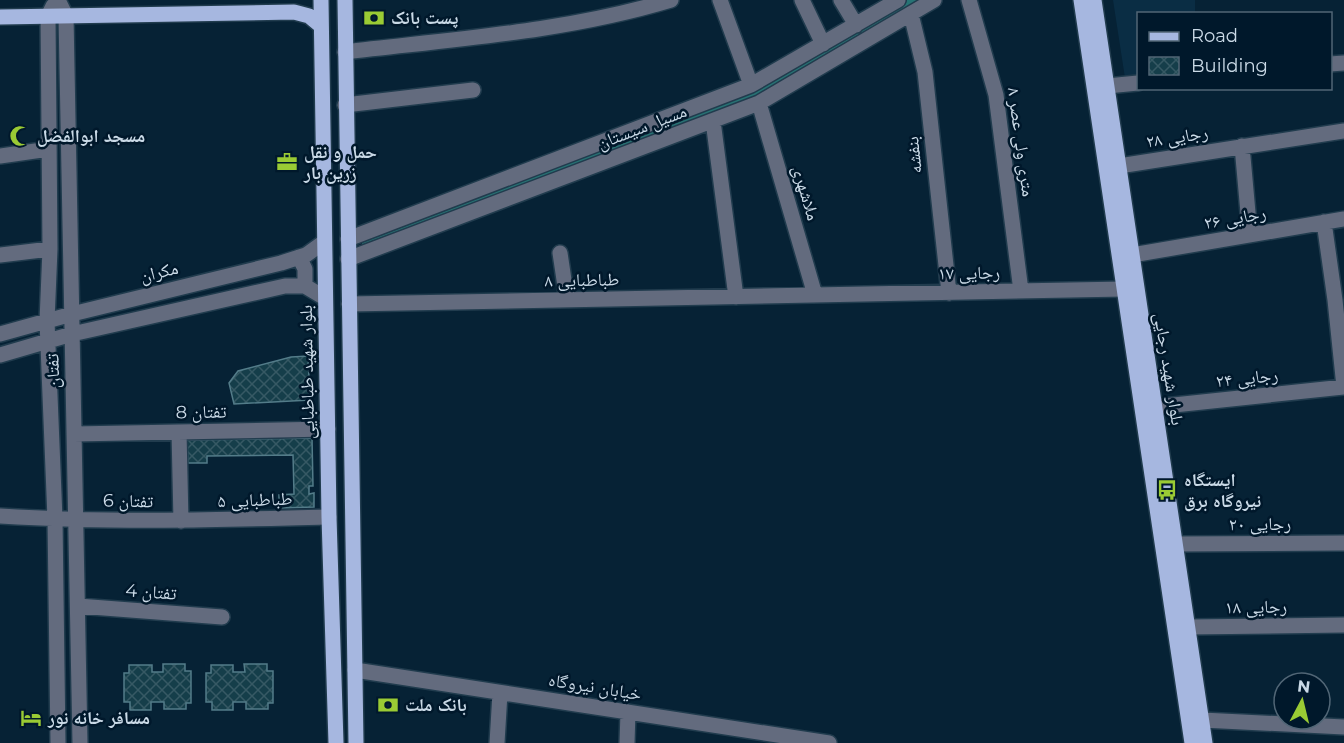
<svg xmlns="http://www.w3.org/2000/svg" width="1344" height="743" viewBox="0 0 1344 743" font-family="Montserrat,'Noto Naskh Arabic',sans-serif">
<defs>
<pattern id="building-cross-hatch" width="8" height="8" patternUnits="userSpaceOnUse" patternTransform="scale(1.5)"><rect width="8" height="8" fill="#153e4a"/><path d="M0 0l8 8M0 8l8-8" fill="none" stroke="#365964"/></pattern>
</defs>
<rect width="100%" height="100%" fill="#062235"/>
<path fill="#0a2d44" d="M 1113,0 L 1195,0 L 1195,13 L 1138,14 L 1138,77 L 1125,78 Z"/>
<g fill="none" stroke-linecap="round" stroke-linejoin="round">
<path stroke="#277374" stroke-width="12" d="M 368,243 L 756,95 L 791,76 L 914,0"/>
</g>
<path fill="url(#building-cross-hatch)" stroke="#537c89" stroke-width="1.5" d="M 308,356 L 310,400 L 234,404 L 229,383 L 238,371 L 291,357 Z
M 312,438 L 313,486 L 309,486 L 309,494 L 314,493 L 314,507 L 279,508 L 279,495 L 294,494 L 293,455 L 207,456 L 207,463 L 188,463 L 187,440 Z
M 163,664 L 185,664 L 185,671 L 191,671 L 191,703 L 186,703 L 186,709 L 164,709 L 164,702 L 151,702 L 151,710 L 130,710 L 130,702 L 124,702 L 124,673 L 129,673 L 129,665 L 152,665 L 152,672 L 163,672 Z
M 244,664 L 267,664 L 267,671 L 273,671 L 273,703 L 268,703 L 268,709 L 246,709 L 246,702 L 233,702 L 233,710 L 212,710 L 212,702 L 206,702 L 206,673 L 211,673 L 211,665 L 233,665 L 233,672 L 245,672 Z"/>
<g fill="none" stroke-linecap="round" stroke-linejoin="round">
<g stroke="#213c4e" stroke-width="18">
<path id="minor" d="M 58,0 L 66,16 L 80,743
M 720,0 L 751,85
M 802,0 L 823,44
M 841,0 L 856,25
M 969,0 L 996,95 L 1021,291
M 53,6 L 48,16 L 50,249 L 47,321 L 55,519 L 58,743
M 911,14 L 925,72 L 949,293
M 345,52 C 454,39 565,32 671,0
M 1330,64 L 1344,63
M 1107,86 L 1138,83
M 759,103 L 815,295
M 345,105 L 473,90
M 713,121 L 736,297
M 1242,146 L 1250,235
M 0,156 L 49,149
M 1119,166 L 1344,131
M 1324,222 L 1335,300 L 1344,387
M 348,239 L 751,85 L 898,0
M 560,253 L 567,300
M 0,255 L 50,249
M 1132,255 L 1344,219
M 299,257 L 305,269 L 305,286
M 348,259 L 759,103 L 934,0
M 349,304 L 1124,289
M 0,334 L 72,314 L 281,263 L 306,255 L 324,242
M 0,355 L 72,334 L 285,286 L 305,286 L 325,298
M 1155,407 L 1344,387
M 179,432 L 181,521
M 74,434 L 328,429
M 0,516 C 110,523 219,520 329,517
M 1175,544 L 1344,543
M 78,606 L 222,617
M 1188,627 L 1344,625
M 355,670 L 829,743
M 1202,720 L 1344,727
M 497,743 L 500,693
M 627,743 L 628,712"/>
</g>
<g stroke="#213c4e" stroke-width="18">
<path id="major" d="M 321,0 L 329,517 L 336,743
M 345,0 L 356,743
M 1081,0 L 1192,743
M 1094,0 L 1205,743
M 0,17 L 294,12 L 309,16 L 321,26"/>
</g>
<use href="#minor" stroke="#636b7e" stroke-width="15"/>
<use href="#major" stroke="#a6b7e0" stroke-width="15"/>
</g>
<defs>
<g id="bank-bare" transform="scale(1.62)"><path d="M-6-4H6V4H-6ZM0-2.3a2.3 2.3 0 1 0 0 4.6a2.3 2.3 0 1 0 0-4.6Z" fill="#9acb34" stroke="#00182b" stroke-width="2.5" paint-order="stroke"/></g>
<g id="mosque-bare" transform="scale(1.62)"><path d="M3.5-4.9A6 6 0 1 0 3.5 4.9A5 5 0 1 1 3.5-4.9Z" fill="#9acb34" stroke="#00182b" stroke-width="2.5" paint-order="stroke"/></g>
<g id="office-bare" transform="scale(1.62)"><path d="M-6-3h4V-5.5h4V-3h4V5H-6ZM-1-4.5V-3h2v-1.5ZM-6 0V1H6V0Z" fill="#9acb34" stroke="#00182b" stroke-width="2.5" paint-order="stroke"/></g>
<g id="bus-bare" transform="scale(1.62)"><path d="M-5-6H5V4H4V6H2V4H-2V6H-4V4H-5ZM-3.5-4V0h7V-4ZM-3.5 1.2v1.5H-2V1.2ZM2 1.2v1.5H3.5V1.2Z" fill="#9acb34" stroke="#00182b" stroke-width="2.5" paint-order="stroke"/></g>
<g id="hotel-bare" transform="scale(1.62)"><path d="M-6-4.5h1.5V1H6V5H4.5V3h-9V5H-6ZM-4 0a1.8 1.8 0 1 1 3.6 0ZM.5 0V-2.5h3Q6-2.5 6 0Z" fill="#9acb34" stroke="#00182b" stroke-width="2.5" paint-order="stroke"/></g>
</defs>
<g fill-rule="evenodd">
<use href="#bank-bare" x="374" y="18"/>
<use href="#mosque-bare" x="20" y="136"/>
<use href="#office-bare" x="287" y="162"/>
<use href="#bus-bare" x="1167" y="490"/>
<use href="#bank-bare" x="388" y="705"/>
<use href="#hotel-bare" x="31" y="718"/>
</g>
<g text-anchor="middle" stroke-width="5" stroke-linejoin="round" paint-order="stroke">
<g font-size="18" font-weight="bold" fill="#cadae7" stroke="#00182b" text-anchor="start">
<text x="391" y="24">پست بانک</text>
<text x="37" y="142">مسجد ابوالفضل</text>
<text x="304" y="158">حمل و نقل<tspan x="304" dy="21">زرین بار</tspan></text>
<text x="1184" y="486">ایستگاه<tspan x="1184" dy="21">نیروگاه برق</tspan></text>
<text x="405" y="711">بانک ملت</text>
<text x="48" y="724">مسافر خانه نور</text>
</g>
<g font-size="18" fill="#cadae7" stroke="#00182b">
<text transform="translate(642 127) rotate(-21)" y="6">مسیل سیستان</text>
<text transform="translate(1177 137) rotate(-9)" y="6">رجایی ۲۸</text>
<text transform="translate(1021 142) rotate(82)" y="6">۸ متری ولی عصر</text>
<text transform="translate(914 155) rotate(-96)" y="6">بنفشه</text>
<text transform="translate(806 193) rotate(74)" y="6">ملاشهری</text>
<text transform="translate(1235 218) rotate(-10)" y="6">رجایی ۲۶</text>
<text transform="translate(159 272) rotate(-14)" y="6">مکران</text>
<text transform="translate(969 273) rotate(-1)" y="6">رجایی ۱۷</text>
<text transform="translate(582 280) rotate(-1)" y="6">طباطبایی ۸</text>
<text transform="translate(1169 369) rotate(81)" y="6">بلوار شهید رجایی</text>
<text transform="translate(53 371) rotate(-92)" y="6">تفتان</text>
<text transform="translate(307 372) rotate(-91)" y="6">بلوار شهید طباطبایی</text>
<text transform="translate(1247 378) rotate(-6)" y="6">رجایی ۲۴</text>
<text transform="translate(201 412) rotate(-1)" y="6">تفتان 8</text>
<text transform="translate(255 500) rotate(-2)" y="6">طباطبایی ۵</text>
<text transform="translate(128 501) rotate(1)" y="6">تفتان 6</text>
<text x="1260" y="530">رجایی ۲۰</text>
<text transform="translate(151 592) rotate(4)" y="6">تفتان 4</text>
<text transform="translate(1256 607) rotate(-1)" y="6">رجایی ۱۸</text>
<text transform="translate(595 687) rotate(9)" y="6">خیابان نیروگاه</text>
</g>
</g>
<rect x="1137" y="12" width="195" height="78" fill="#00182b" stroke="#516676" stroke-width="1.5"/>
<rect x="1149" y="32" width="30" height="9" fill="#a6b7e0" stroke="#516676" stroke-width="1.5"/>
<text x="1191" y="42" font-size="18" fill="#cadae7">Road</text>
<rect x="1149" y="57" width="30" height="18" fill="url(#building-cross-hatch)" stroke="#516676" stroke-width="1.5"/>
<text x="1191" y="72" font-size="18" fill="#cadae7">Building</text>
<g transform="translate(1302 701) rotate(7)"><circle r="28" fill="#00182b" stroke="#516676" stroke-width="1.5"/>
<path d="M0-4.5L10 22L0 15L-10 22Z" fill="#9acb34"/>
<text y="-9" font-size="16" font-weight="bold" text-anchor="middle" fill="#cadae7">N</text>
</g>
</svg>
